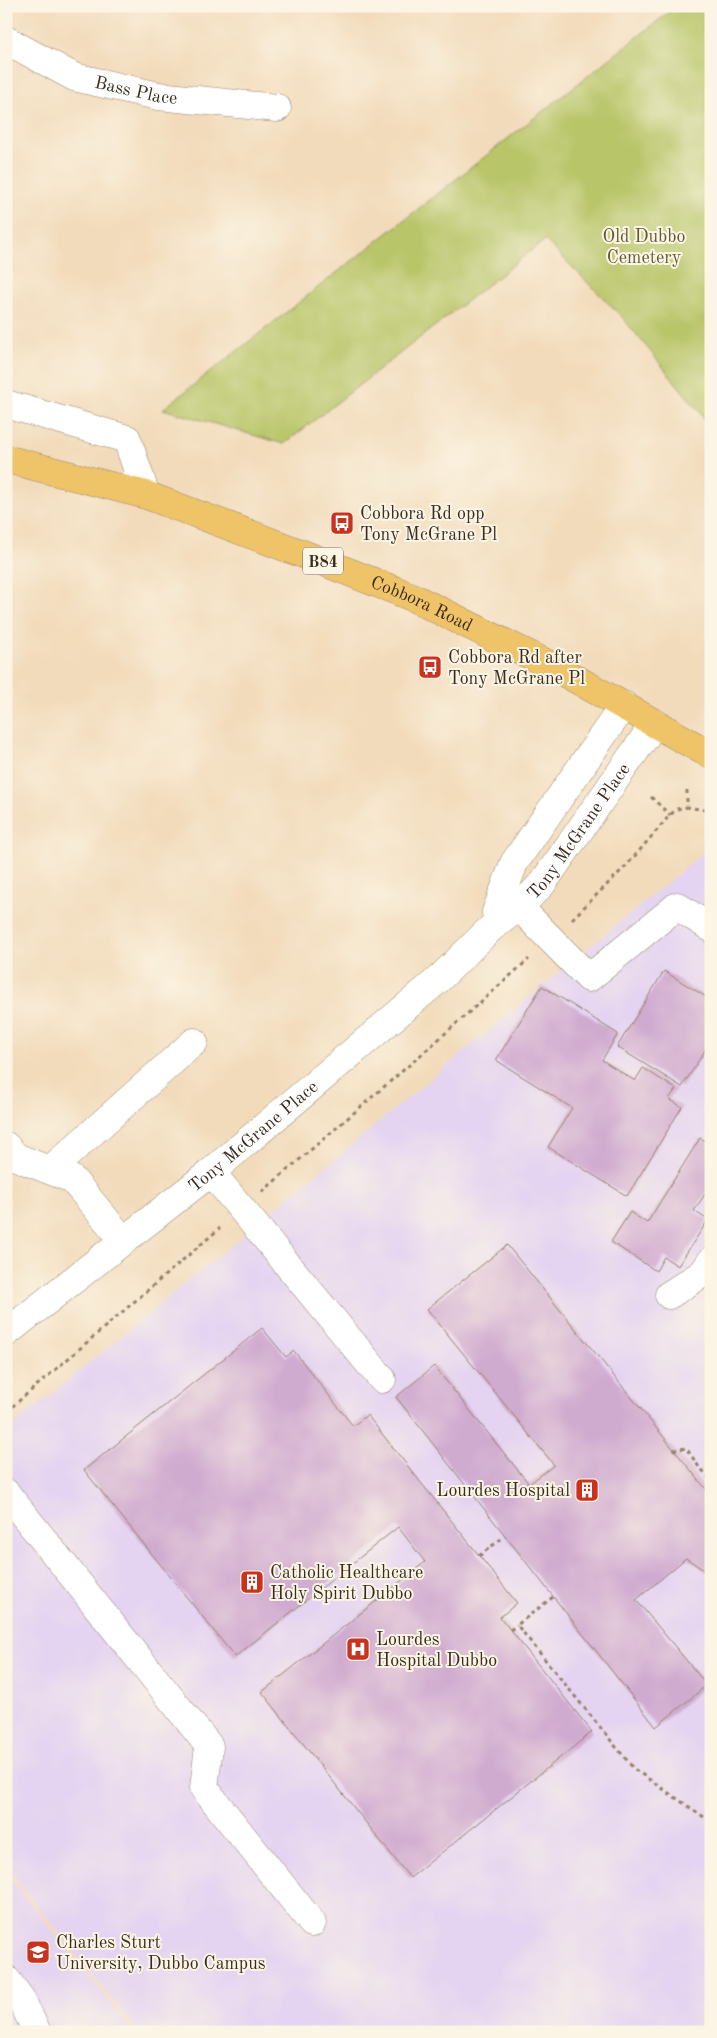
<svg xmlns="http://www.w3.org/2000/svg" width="717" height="2038" viewBox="0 0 717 2038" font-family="'Old Standard TT',serif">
<rect width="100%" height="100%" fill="#fcf5e5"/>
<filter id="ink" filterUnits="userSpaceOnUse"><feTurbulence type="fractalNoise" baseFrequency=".02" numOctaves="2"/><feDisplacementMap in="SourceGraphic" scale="10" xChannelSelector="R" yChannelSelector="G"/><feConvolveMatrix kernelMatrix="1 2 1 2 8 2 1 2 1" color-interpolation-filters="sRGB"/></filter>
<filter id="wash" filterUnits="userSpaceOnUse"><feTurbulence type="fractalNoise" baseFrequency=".0096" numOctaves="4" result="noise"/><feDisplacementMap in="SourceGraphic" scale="20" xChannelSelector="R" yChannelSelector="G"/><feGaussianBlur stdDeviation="1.12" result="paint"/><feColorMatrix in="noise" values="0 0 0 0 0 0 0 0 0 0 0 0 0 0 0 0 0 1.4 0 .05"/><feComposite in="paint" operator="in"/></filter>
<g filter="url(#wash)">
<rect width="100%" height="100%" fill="#f2dbbb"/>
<path fill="#e4d3f1" d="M 711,852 L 711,2032 L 138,2032 L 6,1866 L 6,1432 L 703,853 Z
M 6,1873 L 134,2032 L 6,2032 Z"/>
<path fill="#b8c567" stroke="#7a7842" d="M 677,6 L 711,6 L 711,426 L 623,318 L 545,240 L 284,444 L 163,409 Z"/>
<g id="blocks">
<path fill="#d0abd0" d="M 664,971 L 711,1000 L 711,1041 L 682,1087 L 617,1047 Z
M 542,986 L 618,1034 L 602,1060 L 635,1081 L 643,1068 L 676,1089 L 669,1099 L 682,1107 L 627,1196 L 548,1147 L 572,1108 L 496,1060 Z
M 700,1138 L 711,1144 L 711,1185 L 694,1211 L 708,1220 L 678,1266 L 664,1257 L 656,1271 L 611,1242 L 630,1212 L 647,1223 Z
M 507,1245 L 711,1495 L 711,1575 L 686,1558 L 636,1600 L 707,1685 L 656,1727 L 396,1397 L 434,1366 L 529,1484 L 554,1465 L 427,1309 Z
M 262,1328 L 286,1357 L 294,1351 L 353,1426 L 367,1415 L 517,1603 L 500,1617 L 592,1732 L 410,1878 L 262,1692 L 425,1562 L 398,1527 L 235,1657 L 84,1470 Z"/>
</g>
</g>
<g filter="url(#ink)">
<use href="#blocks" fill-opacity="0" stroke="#96826c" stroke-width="1"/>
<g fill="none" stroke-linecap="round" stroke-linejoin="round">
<g stroke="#96826c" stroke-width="29">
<g id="minor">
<path id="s1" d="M 6,40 L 74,77 L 158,96 L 277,108"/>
<path d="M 6,404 L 127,439 L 146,495"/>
<path d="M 502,895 L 519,907 L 589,978 L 677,906 L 711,928"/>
<path d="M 496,912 L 514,863 L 624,705"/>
<path d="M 6,1146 L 16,1157 L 72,1179 L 124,1241"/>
<path d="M 50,1170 L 194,1042"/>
<path d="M 211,1172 L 382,1379"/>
<path d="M 669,1295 L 703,1273 L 711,1261"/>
<path id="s2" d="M 6,1333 L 211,1172 L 439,979 L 491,928 L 519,907 L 542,884 L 655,723"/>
<path d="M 6,1493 L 209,1746 L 204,1788 L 312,1923"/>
<path d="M 6,1979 L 21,1999 L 37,2032"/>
</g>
</g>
<g stroke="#96826c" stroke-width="29">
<g id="major">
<path id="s3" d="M 6,459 L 146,495 L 311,557 L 412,597 L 558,669 L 711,755"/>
</g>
</g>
<path stroke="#96826c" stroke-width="3" stroke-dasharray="4 4" stroke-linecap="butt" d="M 687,790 L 687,807 L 711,811
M 651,797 L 670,815
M 572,919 L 627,865 L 670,815 L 677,809 L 687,807
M 262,1192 L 422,1054 L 529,959
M 6,1412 L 220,1228
M 673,1450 L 686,1448 L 699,1467 L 711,1479
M 479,1556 L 505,1536
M 553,1597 L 517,1625 L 634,1769 L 711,1822
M 510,1630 L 517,1625"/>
<use href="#minor" stroke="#fff" stroke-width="28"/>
<use href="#major" stroke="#efc469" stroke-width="28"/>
</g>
</g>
<defs>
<g id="bus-square" transform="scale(1.25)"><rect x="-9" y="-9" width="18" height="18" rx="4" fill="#c8321e" stroke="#fcf5e5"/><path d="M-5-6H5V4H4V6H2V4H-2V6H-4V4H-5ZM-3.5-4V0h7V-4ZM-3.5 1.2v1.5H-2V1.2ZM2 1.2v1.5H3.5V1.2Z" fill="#fff"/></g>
<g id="building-square" transform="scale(1.25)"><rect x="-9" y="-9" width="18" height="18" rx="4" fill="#c8321e" stroke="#fcf5e5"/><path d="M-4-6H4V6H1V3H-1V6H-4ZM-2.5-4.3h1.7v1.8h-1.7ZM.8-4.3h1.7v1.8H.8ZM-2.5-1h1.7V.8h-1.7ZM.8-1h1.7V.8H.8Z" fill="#fff"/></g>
<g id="hospital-square" transform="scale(1.25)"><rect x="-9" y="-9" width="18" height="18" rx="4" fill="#c8321e" stroke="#fcf5e5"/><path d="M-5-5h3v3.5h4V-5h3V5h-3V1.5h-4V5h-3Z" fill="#fff"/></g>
<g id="university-square" transform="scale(1.25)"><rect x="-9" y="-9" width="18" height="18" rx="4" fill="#c8321e" stroke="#fcf5e5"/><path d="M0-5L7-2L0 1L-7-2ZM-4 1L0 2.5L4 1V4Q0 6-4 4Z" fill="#fff"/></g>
</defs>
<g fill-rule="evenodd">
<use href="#bus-square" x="342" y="523"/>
<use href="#bus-square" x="430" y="667"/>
<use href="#building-square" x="587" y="1490"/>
<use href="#building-square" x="252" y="1582"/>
<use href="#hospital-square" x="358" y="1649"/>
<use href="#university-square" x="38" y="1952"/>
</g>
<g text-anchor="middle" stroke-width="4" stroke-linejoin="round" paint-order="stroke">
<rect fill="#fcf5e5" stroke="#75675a" stroke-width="1" x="303" y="547.5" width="40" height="27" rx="4"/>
<g font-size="16" font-weight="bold" fill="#3b2a1e">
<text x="323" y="567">B84</text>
</g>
<g font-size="18" fill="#3b2a1e" stroke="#fcf5e5">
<text dy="6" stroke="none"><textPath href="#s1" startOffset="141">Bass Place</textPath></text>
<text dy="6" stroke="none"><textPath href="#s3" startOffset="441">Cobbora Road</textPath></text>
<text dy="6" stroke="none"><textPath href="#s2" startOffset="764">Tony McGrane Place</textPath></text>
<text dy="6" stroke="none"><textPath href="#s2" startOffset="316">Tony McGrane Place</textPath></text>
</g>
<g font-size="18" fill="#605834" stroke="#fcf5e5">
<text x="644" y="242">Old Dubbo<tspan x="644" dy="21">Cemetery</tspan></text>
</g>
<g font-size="18" fill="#3b2a1e" stroke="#fcf5e5" text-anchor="start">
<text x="360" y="519">Cobbora Rd opp<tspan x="360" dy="21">Tony McGrane Pl</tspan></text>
<text x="448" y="663">Cobbora Rd after<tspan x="448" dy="21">Tony McGrane Pl</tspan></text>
<text x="570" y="1496" text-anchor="end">Lourdes Hospital</text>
<text x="270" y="1578">Catholic Healthcare<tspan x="270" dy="21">Holy Spirit Dubbo</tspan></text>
<text x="376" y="1645">Lourdes<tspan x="376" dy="21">Hospital Dubbo</tspan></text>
<text x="56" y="1948">Charles Sturt<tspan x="56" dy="21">University, Dubbo Campus</tspan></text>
</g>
</g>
<rect width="717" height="2038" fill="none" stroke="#fcf5e5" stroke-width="25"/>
</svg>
